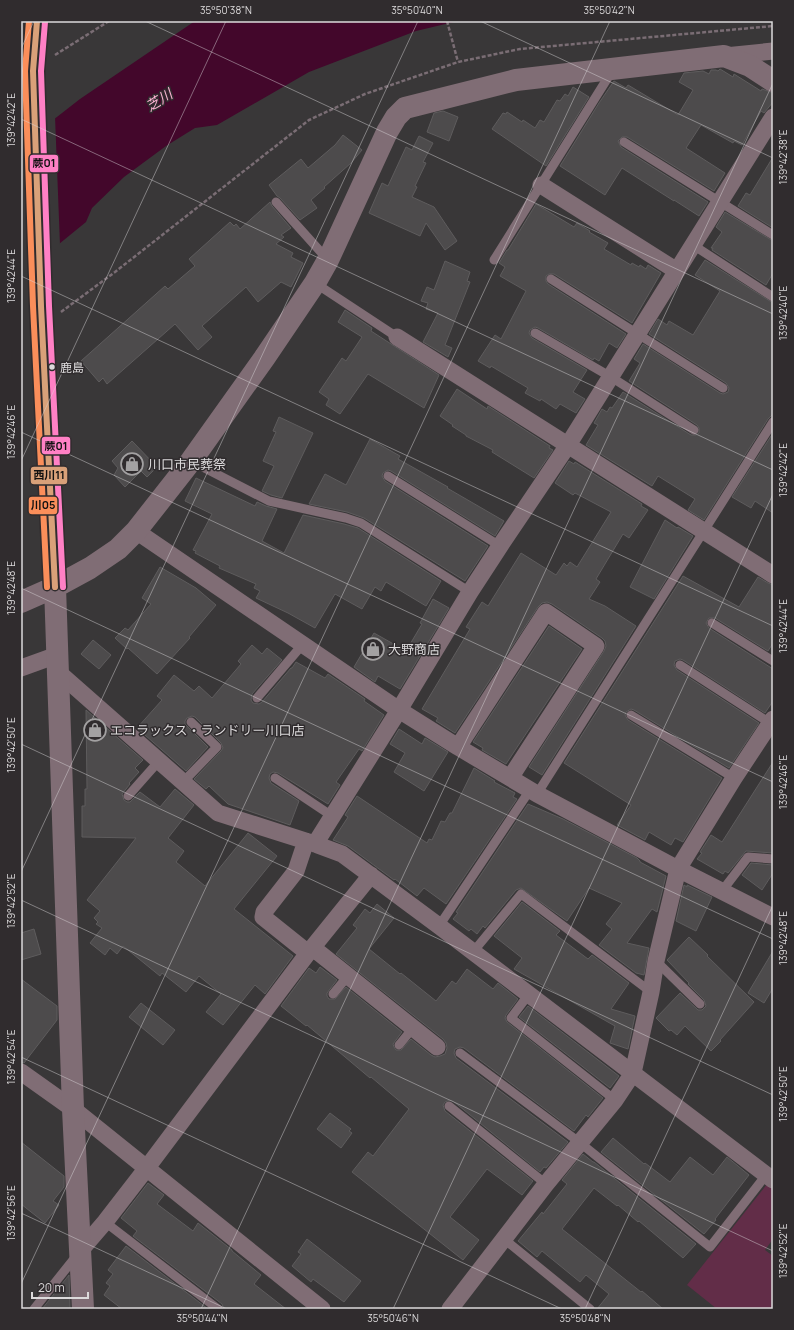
<svg xmlns="http://www.w3.org/2000/svg" width="794" height="1330" viewBox="0 0 794 1330" font-family="Manrope,'Noto Sans JP',sans-serif">
<rect width="100%" height="100%" fill="#393738"/>
<path fill="#622d48" d="M 768,1183 L 773,1188 L 773,1239 L 765,1250 L 773,1256 L 773,1309 L 717,1309 L 687,1285 Z"/>
<path fill="#43072b" d="M 195,21 L 458,21 L 416,31 L 309,72 L 217,125 L 195,128 L 166,146 L 124,177 L 92,208 L 86,222 L 21,275 L 21,145 L 80,99 Z"/>
<path fill="#393738" d="M 55,116 L 60,245 L 21,277 L 21,143 Z"/>
<path fill="#4d4b4c" stroke="#5e5c5d" d="M 720,69 L 733,77 L 734,74 L 761,91 L 762,89 L 773,93 L 773,102 L 764,113 L 761,111 L 742,145 L 734,141 L 733,143 L 701,125 L 686,148 L 725,173 L 714,191 L 627,137 L 622,137 L 618,141 L 621,147 L 708,202 L 699,216 L 674,200 L 674,201 L 622,168 L 605,195 L 560,166 L 599,103 L 614,81 L 626,88 L 628,85 L 678,115 L 693,90 L 679,82 L 684,73 L 703,71 L 709,74 L 711,70 L 716,70 L 718,71 Z
M 573,87 L 589,97 L 546,166 L 492,129 L 503,113 L 506,114 L 507,112 L 522,122 L 523,120 L 535,128 L 540,120 L 544,122 L 557,100 L 560,101 L 565,94 L 568,96 Z
M 443,111 L 458,117 L 449,141 L 427,132 L 434,113 Z
M 343,135 L 362,150 L 351,163 L 324,187 L 325,188 L 311,200 L 317,208 L 300,220 L 280,198 L 277,196 L 269,185 L 301,159 L 308,168 L 335,145 Z
M 419,136 L 433,143 L 423,162 L 426,163 L 415,186 L 417,187 L 412,197 L 434,207 L 457,241 L 445,250 L 426,223 L 420,236 L 369,213 L 382,183 L 388,186 L 406,147 L 412,150 Z
M 773,157 L 773,228 L 738,206 L 746,193 L 750,195 Z
M 270,202 L 272,206 L 291,228 L 281,235 L 284,237 L 276,244 L 293,253 L 291,257 L 303,263 L 291,287 L 281,282 L 258,302 L 246,287 L 202,326 L 212,337 L 198,350 L 175,324 L 107,384 L 103,378 L 99,382 L 81,361 L 165,286 L 168,289 L 195,266 L 189,259 L 230,222 L 234,226 L 236,224 L 240,229 Z
M 536,204 L 574,227 L 577,223 L 590,231 L 589,232 L 608,243 L 604,249 L 631,265 L 632,263 L 639,267 L 640,265 L 646,269 L 648,265 L 661,273 L 632,323 L 554,274 L 549,274 L 546,276 L 546,281 L 548,284 L 626,334 L 617,348 L 609,343 L 599,361 L 594,358 L 593,360 L 538,328 L 535,327 L 530,330 L 529,333 L 532,338 L 587,370 L 573,392 L 585,399 L 576,413 L 560,404 L 556,409 L 541,399 L 540,401 L 525,393 L 528,388 L 491,366 L 490,368 L 478,361 L 495,335 L 501,339 L 526,291 L 500,276 L 505,267 L 499,263 L 507,250 L 508,250 Z
M 725,212 L 773,241 L 773,273 L 766,285 L 712,250 L 713,248 L 711,248 L 722,232 L 716,227 Z
M 705,260 L 773,303 L 773,414 L 768,419 L 704,520 L 688,510 L 695,499 L 658,476 L 652,486 L 586,445 L 598,425 L 594,423 L 602,409 L 607,412 L 610,407 L 612,408 L 623,392 L 691,435 L 696,435 L 699,433 L 699,428 L 697,425 L 629,381 L 640,363 L 634,359 L 643,344 L 720,393 L 723,394 L 728,392 L 729,388 L 726,383 L 649,334 L 658,319 L 667,325 L 669,321 L 693,335 L 720,291 L 695,275 Z
M 445,261 L 470,272 L 467,281 L 470,282 L 445,345 L 452,348 L 448,357 L 423,342 L 438,313 L 426,309 L 428,303 L 421,301 L 427,287 L 434,290 Z
M 345,310 L 372,328 L 371,331 L 439,375 L 424,408 L 368,374 L 340,414 L 326,405 L 329,399 L 319,392 L 342,358 L 346,361 L 362,337 L 338,322 Z
M 457,389 L 487,409 L 488,406 L 550,446 L 549,448 L 553,450 L 534,478 L 492,452 L 493,450 L 466,436 L 466,435 L 452,426 L 453,425 L 440,416 Z
M 279,417 L 313,433 L 282,498 L 271,495 L 262,491 L 274,466 L 263,461 L 276,432 L 273,431 Z
M 773,433 L 773,513 L 755,501 L 751,508 L 732,497 Z
M 370,439 L 400,456 L 398,459 L 448,487 L 447,488 L 504,521 L 495,536 L 391,471 L 388,470 L 383,473 L 382,476 L 385,481 L 488,546 L 465,581 L 364,518 L 347,512 L 309,504 L 325,474 L 346,485 Z
M 132,441 L 157,467 L 147,477 L 141,471 L 125,487 L 114,475 L 118,468 L 112,461 Z
M 569,461 L 574,464 L 575,462 L 642,504 L 641,506 L 648,510 L 629,538 L 623,534 L 596,579 L 600,582 L 589,599 L 605,606 L 636,626 L 542,775 L 529,767 L 604,651 L 606,646 L 605,641 L 602,638 L 552,604 L 547,602 L 542,603 L 538,607 L 455,733 L 436,721 L 438,718 L 422,709 L 470,629 L 466,627 L 482,602 L 488,606 L 521,553 L 556,575 L 564,563 L 567,566 L 570,562 L 577,567 L 611,512 L 575,493 L 573,495 L 555,483 Z
M 196,478 L 255,506 L 257,502 L 266,506 L 277,509 L 262,541 L 284,553 L 303,515 L 344,524 L 358,528 L 441,581 L 426,606 L 386,582 L 381,591 L 375,587 L 362,609 L 335,594 L 315,628 L 288,613 L 256,598 L 260,591 L 254,588 L 256,584 L 219,568 L 220,566 L 195,553 L 196,551 L 193,550 L 212,514 L 185,501 Z
M 665,520 L 677,528 L 678,527 L 693,536 L 654,599 L 630,587 Z
M 160,567 L 196,588 L 216,605 L 189,637 L 190,638 L 157,674 L 128,648 L 127,649 L 115,638 L 125,628 L 128,630 L 151,604 L 142,598 Z
M 683,576 L 739,607 L 758,577 L 768,583 L 773,585 L 773,643 L 768,651 L 715,618 L 709,618 L 706,623 L 709,628 L 773,669 L 773,701 L 765,713 L 683,660 L 680,659 L 675,661 L 674,665 L 677,670 L 759,723 L 729,768 L 634,710 L 631,709 L 626,712 L 625,715 L 628,720 L 722,778 L 683,842 L 675,838 L 671,845 L 649,832 L 645,840 L 617,825 L 631,805 L 564,763 Z
M 433,599 L 449,608 L 400,689 L 378,676 L 375,682 L 354,667 L 374,633 L 406,651 L 422,624 L 420,623 Z
M 549,626 L 582,649 L 506,764 L 482,750 L 483,748 L 473,742 Z
M 93,640 L 111,655 L 99,669 L 81,654 Z
M 252,645 L 262,654 L 267,648 L 282,660 L 252,694 L 251,700 L 253,703 L 259,704 L 262,702 L 291,668 L 292,668 L 296,662 L 325,678 L 328,674 L 365,699 L 364,701 L 384,715 L 362,751 L 359,749 L 336,782 L 340,785 L 328,804 L 278,773 L 273,772 L 270,774 L 269,778 L 271,783 L 299,801 L 290,825 L 228,804 L 209,786 L 206,789 L 194,779 L 221,751 L 223,748 L 221,743 L 195,717 L 192,716 L 187,718 L 185,721 L 185,724 L 208,747 L 186,771 L 137,728 L 162,700 L 157,696 L 174,675 L 194,691 L 199,686 L 212,698 L 241,664 L 238,661 Z
M 86,710 L 143,760 L 135,768 L 139,772 L 129,783 L 130,784 L 122,794 L 124,800 L 127,802 L 130,802 L 140,792 L 160,807 L 175,789 L 194,805 L 168,838 L 184,851 L 176,862 L 205,886 L 248,833 L 277,856 L 234,909 L 293,956 L 265,994 L 255,985 L 223,1025 L 206,1012 L 221,994 L 199,976 L 186,992 L 162,973 L 160,976 L 123,946 L 117,954 L 110,948 L 105,955 L 90,943 L 102,928 L 96,924 L 98,922 L 94,918 L 100,911 L 87,900 L 136,838 L 82,837 L 82,806 L 85,806 L 85,789 L 87,789 Z
M 399,729 L 422,744 L 425,738 L 448,752 L 424,791 L 394,772 L 405,753 L 390,744 Z
M 773,762 L 773,853 L 746,851 L 728,873 L 725,871 L 723,874 L 697,859 L 702,853 L 700,852 L 711,835 L 722,842 Z
M 474,768 L 495,781 L 494,782 L 515,793 L 513,797 L 517,799 L 446,904 L 424,888 L 417,896 L 395,879 L 394,880 L 348,846 L 333,840 L 348,817 L 345,815 L 357,796 L 427,843 L 429,839 L 432,840 L 441,821 L 445,822 L 450,813 L 452,813 Z
M 528,804 L 563,819 L 637,858 L 640,861 L 640,862 L 666,876 L 657,912 L 652,909 L 627,943 L 649,948 L 644,975 L 636,973 L 599,945 L 612,929 L 606,924 L 622,903 L 589,888 L 567,921 L 521,888 L 516,890 L 485,928 L 483,926 L 477,934 L 471,929 L 469,931 L 453,919 L 458,913 L 456,912 Z
M 751,863 L 773,865 L 773,873 L 762,890 L 742,875 Z
M 684,885 L 687,887 L 687,885 L 712,897 L 696,931 L 676,921 Z
M 522,902 L 560,931 L 556,935 L 588,959 L 592,955 L 629,983 L 611,1009 L 635,1016 L 628,1049 L 610,1043 L 615,1026 L 514,969 L 522,958 L 494,936 Z
M 377,904 L 394,918 L 369,949 L 400,974 L 401,973 L 436,1001 L 452,981 L 456,984 L 467,969 L 493,989 L 498,983 L 518,999 L 506,1015 L 505,1018 L 507,1022 L 603,1098 L 588,1117 L 586,1115 L 574,1131 L 464,1048 L 460,1047 L 455,1049 L 454,1053 L 456,1058 L 568,1142 L 546,1168 L 544,1167 L 540,1172 L 453,1101 L 450,1100 L 445,1102 L 443,1105 L 445,1111 L 533,1181 L 522,1195 L 487,1169 L 450,1217 L 479,1240 L 463,1260 L 352,1172 L 368,1152 L 373,1156 L 409,1109 L 371,1077 L 370,1078 L 307,1025 L 306,1026 L 281,1006 L 309,968 L 316,973 L 320,967 L 337,980 L 327,993 L 327,996 L 329,999 L 335,999 L 346,987 L 402,1032 L 393,1044 L 394,1047 L 396,1050 L 401,1050 L 411,1039 L 431,1055 L 435,1057 L 440,1056 L 445,1054 L 447,1048 L 446,1043 L 443,1039 L 336,954 L 357,928 L 353,925 L 365,909 L 370,913 Z
M 34,929 L 41,954 L 21,960 L 21,933 Z
M 689,937 L 708,955 L 707,956 L 754,1002 L 720,1040 L 721,1041 L 711,1051 L 685,1026 L 677,1035 L 671,1030 L 669,1031 L 656,1018 L 680,993 L 698,1010 L 702,1010 L 706,1006 L 704,1000 L 688,984 L 689,983 L 667,960 Z
M 773,951 L 773,988 L 764,1003 L 748,993 Z
M 21,979 L 57,1006 L 57,1020 L 24,1063 L 21,1062 Z
M 141,1003 L 175,1030 L 163,1045 L 129,1017 Z
M 528,1006 L 619,1076 L 610,1088 L 519,1017 Z
M 330,1113 L 351,1129 L 349,1131 L 352,1133 L 341,1148 L 317,1129 Z
M 613,1138 L 644,1164 L 645,1163 L 670,1182 L 690,1157 L 713,1175 L 727,1157 L 749,1175 L 715,1219 L 716,1220 L 704,1234 L 601,1152 Z
M 21,1142 L 64,1176 L 64,1187 L 53,1201 L 59,1205 L 45,1223 L 21,1204 Z
M 583,1154 L 593,1162 L 594,1162 L 696,1244 L 683,1258 L 639,1221 L 638,1222 L 618,1205 L 617,1206 L 594,1188 L 562,1229 L 641,1292 L 642,1291 L 663,1309 L 597,1309 L 609,1294 L 586,1275 L 580,1282 L 542,1251 L 537,1257 L 518,1241 L 542,1212 L 543,1214 L 567,1184 L 562,1180 Z
M 148,1183 L 164,1195 L 157,1204 L 193,1231 L 198,1223 L 232,1250 L 232,1251 L 261,1275 L 254,1284 L 286,1309 L 224,1309 L 222,1304 L 133,1236 L 137,1231 L 121,1218 Z
M 307,1239 L 361,1281 L 344,1302 L 313,1279 L 311,1282 L 292,1266 L 301,1254 L 298,1252 Z
M 126,1246 L 208,1309 L 122,1309 L 104,1295 L 110,1286 L 106,1283 L 113,1274 L 108,1270 Z
M 69,1275 L 70,1309 L 42,1309 L 50,1299 Z"/>
<g fill="none" stroke-linecap="round" stroke-linejoin="round">
<path stroke="#7a6d74" stroke-width="2.5" stroke-dasharray="4 2" stroke-linecap="butt" d="M 447,21 L 458,62
M 55,55 L 109,21
M 61,312 L 115,272 L 309,120 L 365,94 L 458,62 L 520,49 L 773,26"/>
<path stroke="#806d75" stroke-width="9" d="M 624,142 L 773,235
M 276,202 L 328,260
M 693,245 L 773,297
M 494,260 L 612,71
M 551,279 L 723,388
M 315,283 L 397,337
M 535,333 L 611,377 L 694,430
M 191,461 L 269,501 L 346,518 L 361,523 L 470,592
M 388,476 L 500,546
M 712,623 L 773,661
M 680,665 L 770,723
M 257,698 L 303,644
M 631,715 L 734,778
M 275,778 L 332,816
M 183,782 L 217,747 L 191,722
M 537,794 L 773,422
M 128,796 L 159,761
M 722,891 L 748,857 L 773,859
M 439,926 L 530,790
M 473,952 L 521,894 L 651,992
M 656,961 L 700,1004
M 333,994 L 348,976
M 529,994 L 511,1018 L 615,1100
M 399,1045 L 413,1028
M 460,1053 L 579,1142 L 710,1247 L 766,1175
M 449,1106 L 546,1184
M 105,1222 L 218,1309
M 504,1239 L 590,1309
M 34,1309 L 77,1255"/>
<path stroke="#806d75" stroke-width="17" d="M 725,56 L 773,51
M 541,185 L 677,271
M 397,337 L 773,575
M 136,531 L 399,710 L 458,747 L 537,794 L 678,869 L 773,917
M 21,668 L 57,655
M 57,671 L 218,813 L 315,844 L 342,854 L 439,926 L 773,1180
M 458,747 L 546,612 L 596,646 L 510,778
M 306,841 L 296,871 L 264,912 L 263,917 L 308,953
M 315,844 L 399,710 L 470,592 L 500,546 L 568,445 L 773,117
M 313,948 L 437,1047
M 21,1072 L 73,1109 L 322,1309
M 80,1251 L 105,1222 L 146,1169 L 308,953 L 371,875
M 450,1309 L 546,1184 L 615,1100 L 633,1073 L 651,992 L 656,961 L 678,869 L 734,778 L 773,719"/>
<path stroke="#806d75" stroke-width="22" d="M 37,21 L 33,71 L 41,306 L 55,587 L 73,1109 L 83,1309
M 21,602 L 55,587 L 90,568 L 118,549 L 136,531 L 191,461 L 265,357 L 315,283 L 328,260 L 387,132 L 396,117 L 405,108 L 516,80 L 724,56 L 750,66 L 773,81"/>
<g stroke="#302c2e" stroke-width="9">
<path id="bus-1" d="M 37,21 L 33,71 L 41,306 L 55,587"/>
</g>
<g stroke="#302c2e" stroke-width="9">
<path id="bus-2" d="M 29,21 L 25,71 L 33,306 L 47,587"/>
</g>
<g stroke="#302c2e" stroke-width="9">
<path id="bus-3" d="M 45,22 L 41,71 L 49,306 L 63,587"/>
</g>
<use href="#bus-1" stroke="#d9a179" stroke-width="6"/>
<use href="#bus-2" stroke="#fa8e5a" stroke-width="6"/>
<use href="#bus-3" stroke="#ff80c5" stroke-width="6"/>
</g>
<path fill="none" stroke="#dcdadb" stroke-width="1" stroke-opacity="0.45" d="M 145,21 L 773,314M 480,21 L 773,158M 21,49 L 34,21M 21,119 L 773,470M 21,276 L 773,626M 21,432 L 773,782M 21,461 L 226,21M 21,588 L 773,939M 21,744 L 773,1095M 21,872 L 418,21M 21,900 L 773,1251M 21,1057 L 562,1309M 21,1213 L 227,1309M 21,1284 L 610,21M 201,1309 L 773,83M 393,1309 L 773,494M 585,1309 L 773,905"/>
<defs>
<g id="shop-ring" transform="scale(1.15)"><circle r="9.5" fill="#302c2e" stroke="#a3a1a2" stroke-width="1.5"/><path d="M-5-2.5h2.3a2.7 3.5 0 0 1 5.4 0H5L5.5 6h-11ZM-1.5-2.5h3a1.5 2.3 0 0 0-3 0Z" fill="#a3a1a2"/></g>
</defs>
<g fill-rule="evenodd">
<use href="#shop-ring" x="132" y="464"/>
<use href="#shop-ring" x="373" y="649"/>
<use href="#shop-ring" x="95" y="730"/>
</g>
<circle fill="#dcdadb" stroke="#302c2e" stroke-width="1.5" cx="52" cy="367" r="3.5"/>
<g text-anchor="middle" stroke-width="3" stroke-linejoin="round" paint-order="stroke">
<g font-size="12" fill="#dcdadb" stroke="#302c2e" text-anchor="start">
<text x="60" y="372">鹿島</text>
</g>
<g font-size="13" fill="#dcdadb" stroke="#302c2e" text-anchor="start">
<text x="148" y="469">川口市民葬祭</text>
<text x="388" y="654">大野商店</text>
<text x="110" y="735">エコラックス・ランドリー川口店</text>
</g>
<g font-size="14" font-style="italic" fill="#fcb2d3" stroke="#302c2e">
<text transform="translate(159 100) rotate(-32)" y="5">芝川</text>
</g>
</g>
<g stroke="#302c2e" stroke-width="1.5">
<rect x="29" y="154" width="30" height="19" rx="4" fill="#ff80c5"/>
<rect x="41" y="436" width="30" height="19" rx="4" fill="#ff80c5"/>
<rect x="30" y="466" width="38" height="19" rx="4" fill="#d9a179"/>
<rect x="28" y="496" width="30" height="19" rx="4" fill="#fa8e5a"/>
</g>
<g font-size="11" text-anchor="middle" font-weight="bold" fill="#111">
<text x="44" y="167">蕨01</text>
<text x="56" y="450">蕨01</text>
<text x="49" y="479">西川11</text>
<text x="43" y="509">川05</text>
</g>
<rect width="794" height="1330" fill="none" stroke="#302c2e" stroke-width="44"/>
<path d="M32 1292v6h56v-6" fill="none" stroke="#dcdadb" stroke-width="2"/>
<text x="38" y="1292" font-size="12" fill="#dcdadb" stroke="#302c2e" stroke-width="3" paint-order="stroke">20 m</text>
<rect x="22" y="22" width="750" height="1286" fill="none" stroke="#dcdadb" stroke-width="1.5"/>
<g font-size="10" text-anchor="middle" fill="#dcdadb">
<text x="226" y="14">35°50'38"N</text>
<text x="417" y="14">35°50'40"N</text>
<text x="609" y="14">35°50'42"N</text>
<text transform="translate(11 120) rotate(-90)" y="4">139°42'42"E</text>
<text transform="translate(783 157) rotate(-90)" y="4">139°42'38"E</text>
<text transform="translate(11 276) rotate(-90)" y="4">139°42'44"E</text>
<text transform="translate(783 313) rotate(-90)" y="4">139°42'40"E</text>
<text transform="translate(11 432) rotate(-90)" y="4">139°42'46"E</text>
<text transform="translate(783 470) rotate(-90)" y="4">139°42'42"E</text>
<text transform="translate(11 588) rotate(-90)" y="4">139°42'48"E</text>
<text transform="translate(783 626) rotate(-90)" y="4">139°42'44"E</text>
<text transform="translate(11 745) rotate(-90)" y="4">139°42'50"E</text>
<text transform="translate(783 782) rotate(-90)" y="4">139°42'46"E</text>
<text transform="translate(11 901) rotate(-90)" y="4">139°42'52"E</text>
<text transform="translate(783 938) rotate(-90)" y="4">139°42'48"E</text>
<text transform="translate(11 1057) rotate(-90)" y="4">139°42'54"E</text>
<text transform="translate(783 1094) rotate(-90)" y="4">139°42'50"E</text>
<text transform="translate(11 1213) rotate(-90)" y="4">139°42'56"E</text>
<text transform="translate(783 1251) rotate(-90)" y="4">139°42'52"E</text>
<text x="202" y="1322">35°50'44"N</text>
<text x="393" y="1322">35°50'46"N</text>
<text x="585" y="1322">35°50'48"N</text>
</g>
</svg>
